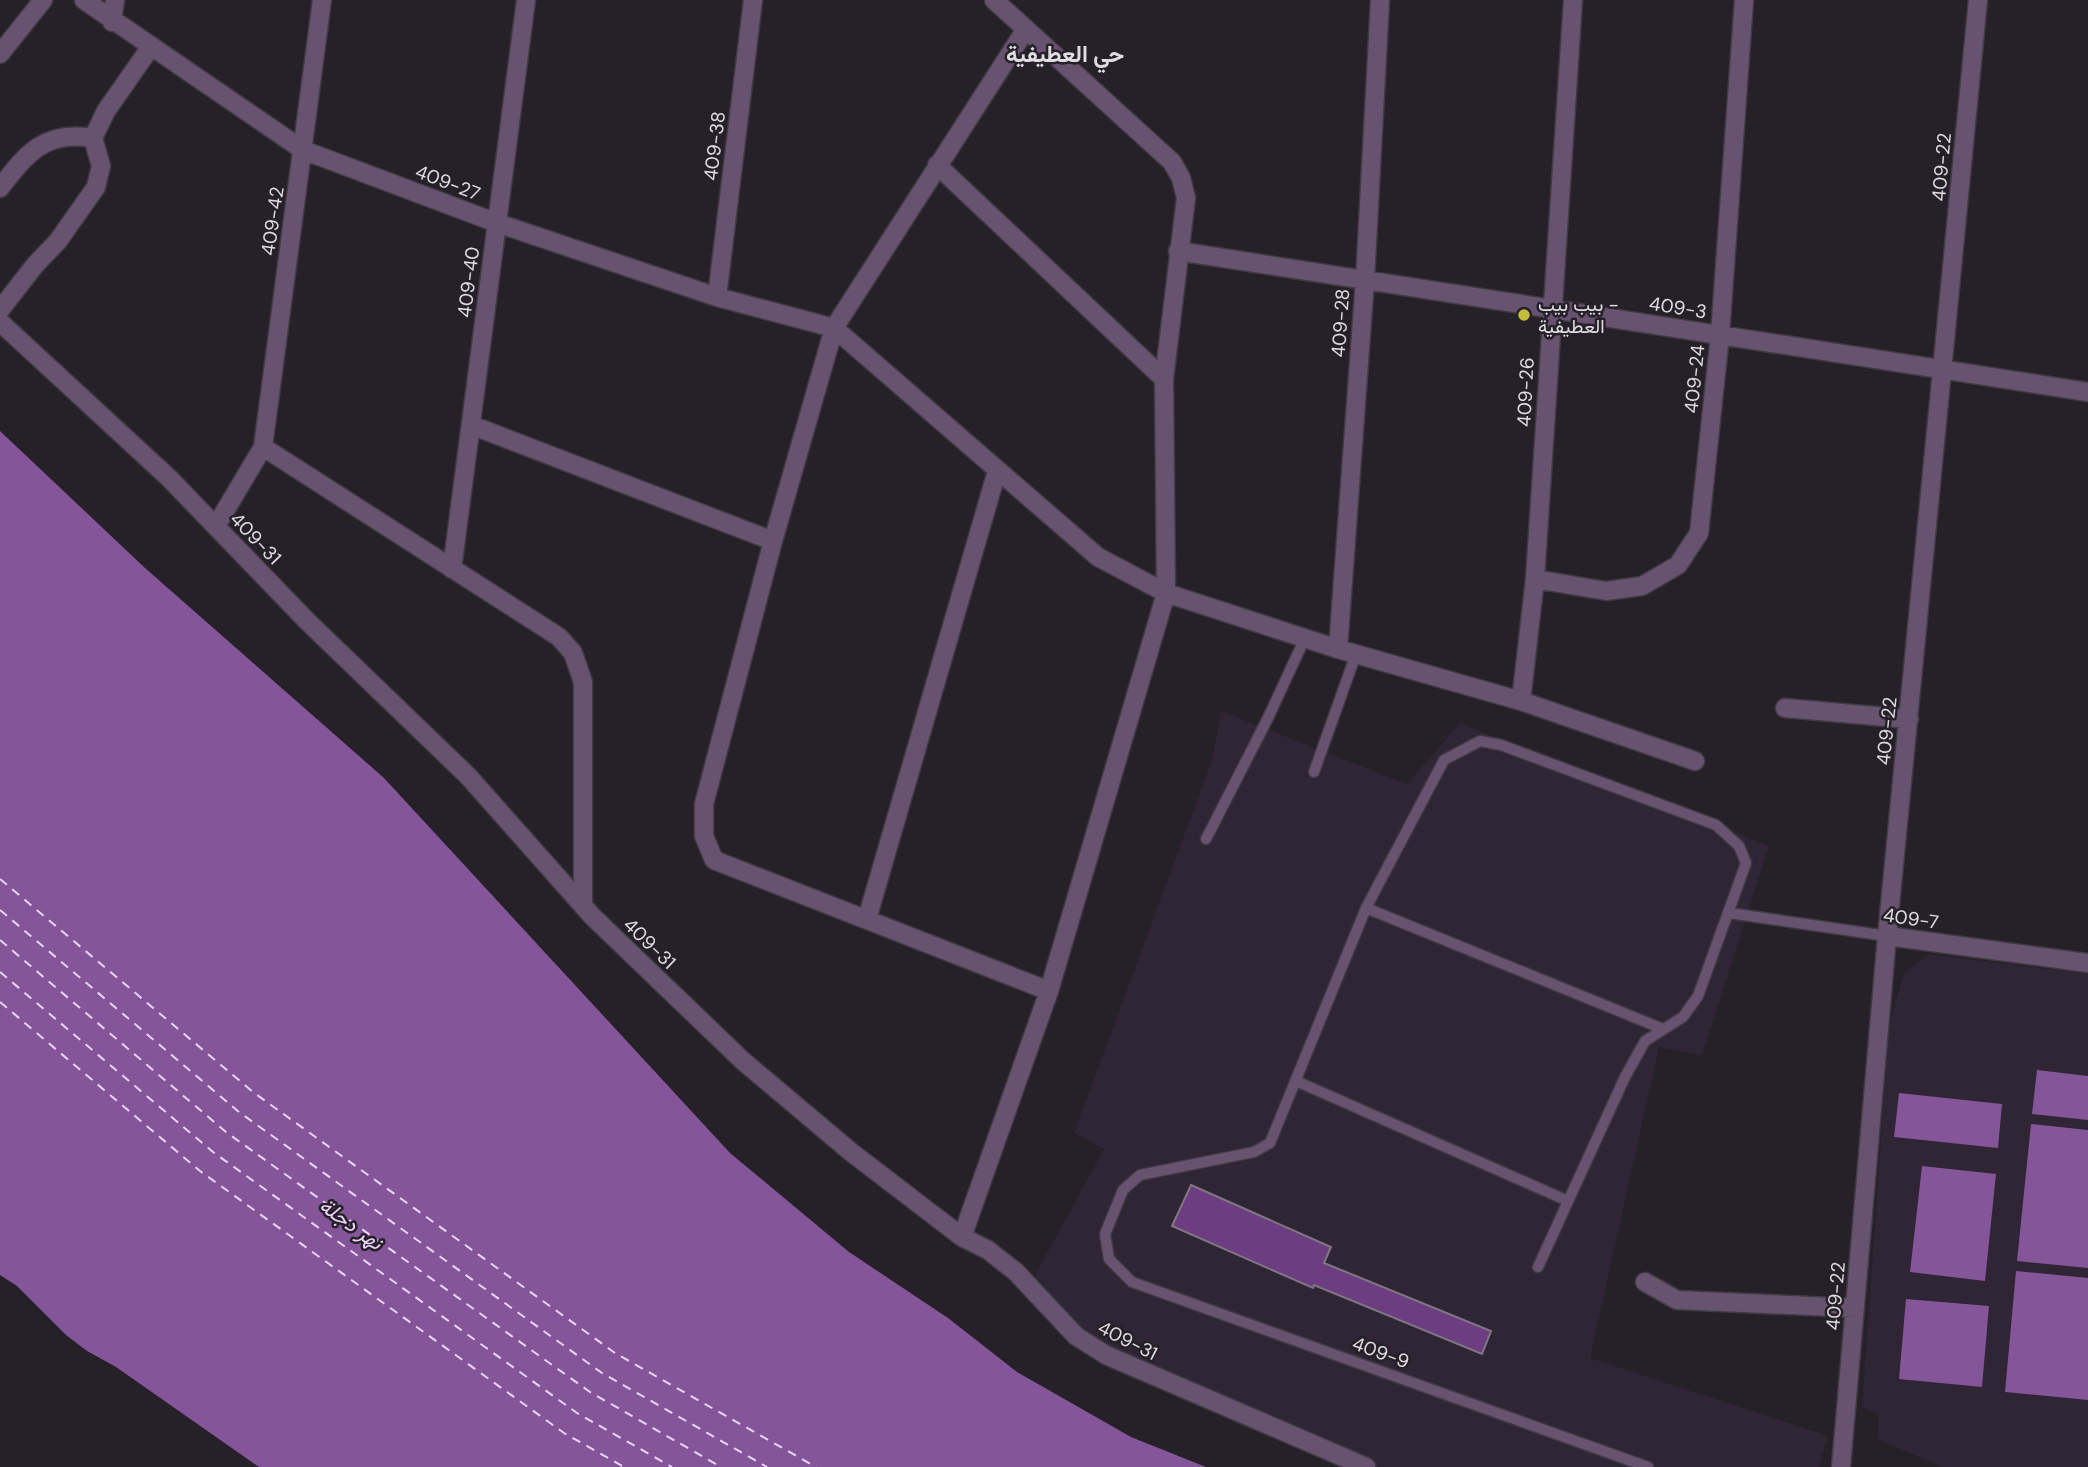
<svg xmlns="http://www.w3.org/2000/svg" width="2088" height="1467" viewBox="0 0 2088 1467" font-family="'DM Sans',Vazirmatn,sans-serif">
<rect width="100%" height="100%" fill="#262029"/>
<path fill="#2f2534" d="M 1221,711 L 1407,784 L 1460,723 L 1769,846 L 1702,1056 L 1659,1047 L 1590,1358 L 1828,1436 L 1819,1467 L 1358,1467 L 1085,1337 L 1035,1275 L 1104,1149 L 1074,1133 L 1212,760 Z
M 1929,954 L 2088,974 L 2088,1467 L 1943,1467 L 1877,1439 L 1879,1414 L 1862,1408 L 1889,1026 L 1904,973 Z"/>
<path fill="#845599" d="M 0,431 L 145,568 L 384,778 L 730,1153 L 849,1252 L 948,1318 L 1017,1372 L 1131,1437 L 1206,1467 L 259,1467 L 116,1367 L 87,1351 L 66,1335 L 17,1286 L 0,1275 Z
M 2037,1070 L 2088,1076 L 2088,1120 L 2032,1114 Z
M 1899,1093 L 2002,1104 L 1998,1148 L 1894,1137 Z
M 2031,1124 L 2088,1130 L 2088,1268 L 2017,1261 Z
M 1922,1166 L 1996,1174 L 1985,1281 L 1910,1272 Z
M 2016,1271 L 2088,1278 L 2088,1400 L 2005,1392 Z
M 1906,1299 L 1989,1306 L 1982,1387 L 1899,1379 Z"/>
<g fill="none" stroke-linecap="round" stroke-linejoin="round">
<path stroke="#edd3fa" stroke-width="2" stroke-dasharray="9 7" stroke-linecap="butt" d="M 0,879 L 253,1092 L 615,1353 L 816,1467
M 0,910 L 239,1112 L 602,1373 L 767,1467
M 0,940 L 226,1132 L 590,1392 L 721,1467
M 0,972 L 213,1152 L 577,1413 L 672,1467
M 0,1002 L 200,1171 L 564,1433 L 624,1467"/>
</g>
<path fill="#6c3e81" stroke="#7f7783" stroke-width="2" d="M 1191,1185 L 1331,1247 L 1324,1263 L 1491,1331 L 1482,1354 L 1314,1285 L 1313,1288 L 1172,1226 Z"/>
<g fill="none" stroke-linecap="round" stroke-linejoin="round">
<g stroke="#403a43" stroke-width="13">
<path id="lane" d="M 1314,772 L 1356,654
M 1206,839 L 1268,718 L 1305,638
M 1366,908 L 1663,1029
M 1729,913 L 1887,936
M 1296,1081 L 1568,1201
M 1538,1267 L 1625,1077 L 1645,1041 L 1683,1017 L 1698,996 L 1746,863 L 1739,846 L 1716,825 L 1501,745 L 1480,741 L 1444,760 L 1366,908 L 1270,1143 L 1254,1152 L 1140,1175 L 1123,1190 L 1105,1234 L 1109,1259 L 1132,1282 L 1648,1467"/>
</g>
<g stroke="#403a43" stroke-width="21">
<path id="street" d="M 84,0 L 303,150 L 497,223 L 717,297 L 834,328 L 1098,557 L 1166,593 L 1338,649 L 1521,701 L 1695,761
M 112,22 L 115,0
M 1026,29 L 834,328 L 773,541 L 704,804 L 704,836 L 714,860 L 1049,991
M 0,54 L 43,0
M 937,165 L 1164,379
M 0,188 C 27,153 45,130 93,138
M 1178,251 L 2088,392
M 717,297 L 753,0
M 0,310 L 35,265 L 58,241 L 96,187 L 101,166 L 93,138 L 106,111 L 150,48
M 0,322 L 169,478 L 307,621 L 468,776 L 593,917 L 743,1061 L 851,1152 L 962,1237 L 988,1250 L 1016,1272 L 1076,1336 L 1106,1355 L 1366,1467
M 471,425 L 773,541
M 263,447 L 559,637 L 573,653 L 583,682 L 583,906
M 216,526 L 263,447 L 322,0
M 452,569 L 526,0
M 1535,579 L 1606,591 L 1642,586 L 1678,565 L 1699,533 L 1720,335 L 1744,0
M 1338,649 L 1365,280 L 1380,0
M 1521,701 L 1535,579 L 1573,0
M 1785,708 L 1909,719
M 867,919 L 997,471
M 1887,936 L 2088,963
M 962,1237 L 1049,991 L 1166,593 L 1164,379 L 1186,198 L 1181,178 L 1172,162 L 994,0
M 1645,1282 L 1677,1300 L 1855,1308
M 1841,1467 L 1887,936 L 1978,0"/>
</g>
<use href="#lane" stroke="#675370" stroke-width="10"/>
<use href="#street" stroke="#675370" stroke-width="18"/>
</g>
<circle fill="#c6bc3c" stroke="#262029" stroke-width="2.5" cx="1524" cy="315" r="7"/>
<g text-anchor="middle" stroke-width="5" stroke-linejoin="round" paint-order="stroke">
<g font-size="19" fill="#e0dce2" stroke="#262029">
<text transform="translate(714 146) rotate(-83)" y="7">409-38</text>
<text transform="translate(1941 167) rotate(-85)" y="7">409-22</text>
<text transform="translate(448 182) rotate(21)" y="7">409-27</text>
<text transform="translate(272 221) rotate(-82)" y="7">409-42</text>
<text transform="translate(468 282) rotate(-83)" y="7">409-40</text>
<text transform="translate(1678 307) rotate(9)" y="7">409-3</text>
<text transform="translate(1340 323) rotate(-86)" y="7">409-28</text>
<text transform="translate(1694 379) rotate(-84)" y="7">409-24</text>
<text transform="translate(1525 392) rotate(-87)" y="7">409-26</text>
<text transform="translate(256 538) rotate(46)" y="7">409-31</text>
<text transform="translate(1886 731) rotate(-84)" y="7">409-22</text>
<text transform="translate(1911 918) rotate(8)" y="7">409-7</text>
<text transform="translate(650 943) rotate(44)" y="7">409-31</text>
<text transform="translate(1835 1296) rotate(-85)" y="7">409-22</text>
<text transform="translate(1128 1340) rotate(27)" y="7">409-31</text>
<text transform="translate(1381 1352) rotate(20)" y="7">409-9</text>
</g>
<g font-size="19" fill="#e0dce2" stroke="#262029" text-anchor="start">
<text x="1538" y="311">بيب بيب -<tspan x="1538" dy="22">العطيفية</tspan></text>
</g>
<g font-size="21" font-style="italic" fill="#edd3fa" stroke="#262029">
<text transform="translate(351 1224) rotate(36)" y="7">نهر دجلة</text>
</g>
<g font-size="23" font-weight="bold" fill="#e0dce2" stroke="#262029">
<text x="1065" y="62">حي العطيفية</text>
</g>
</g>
</svg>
